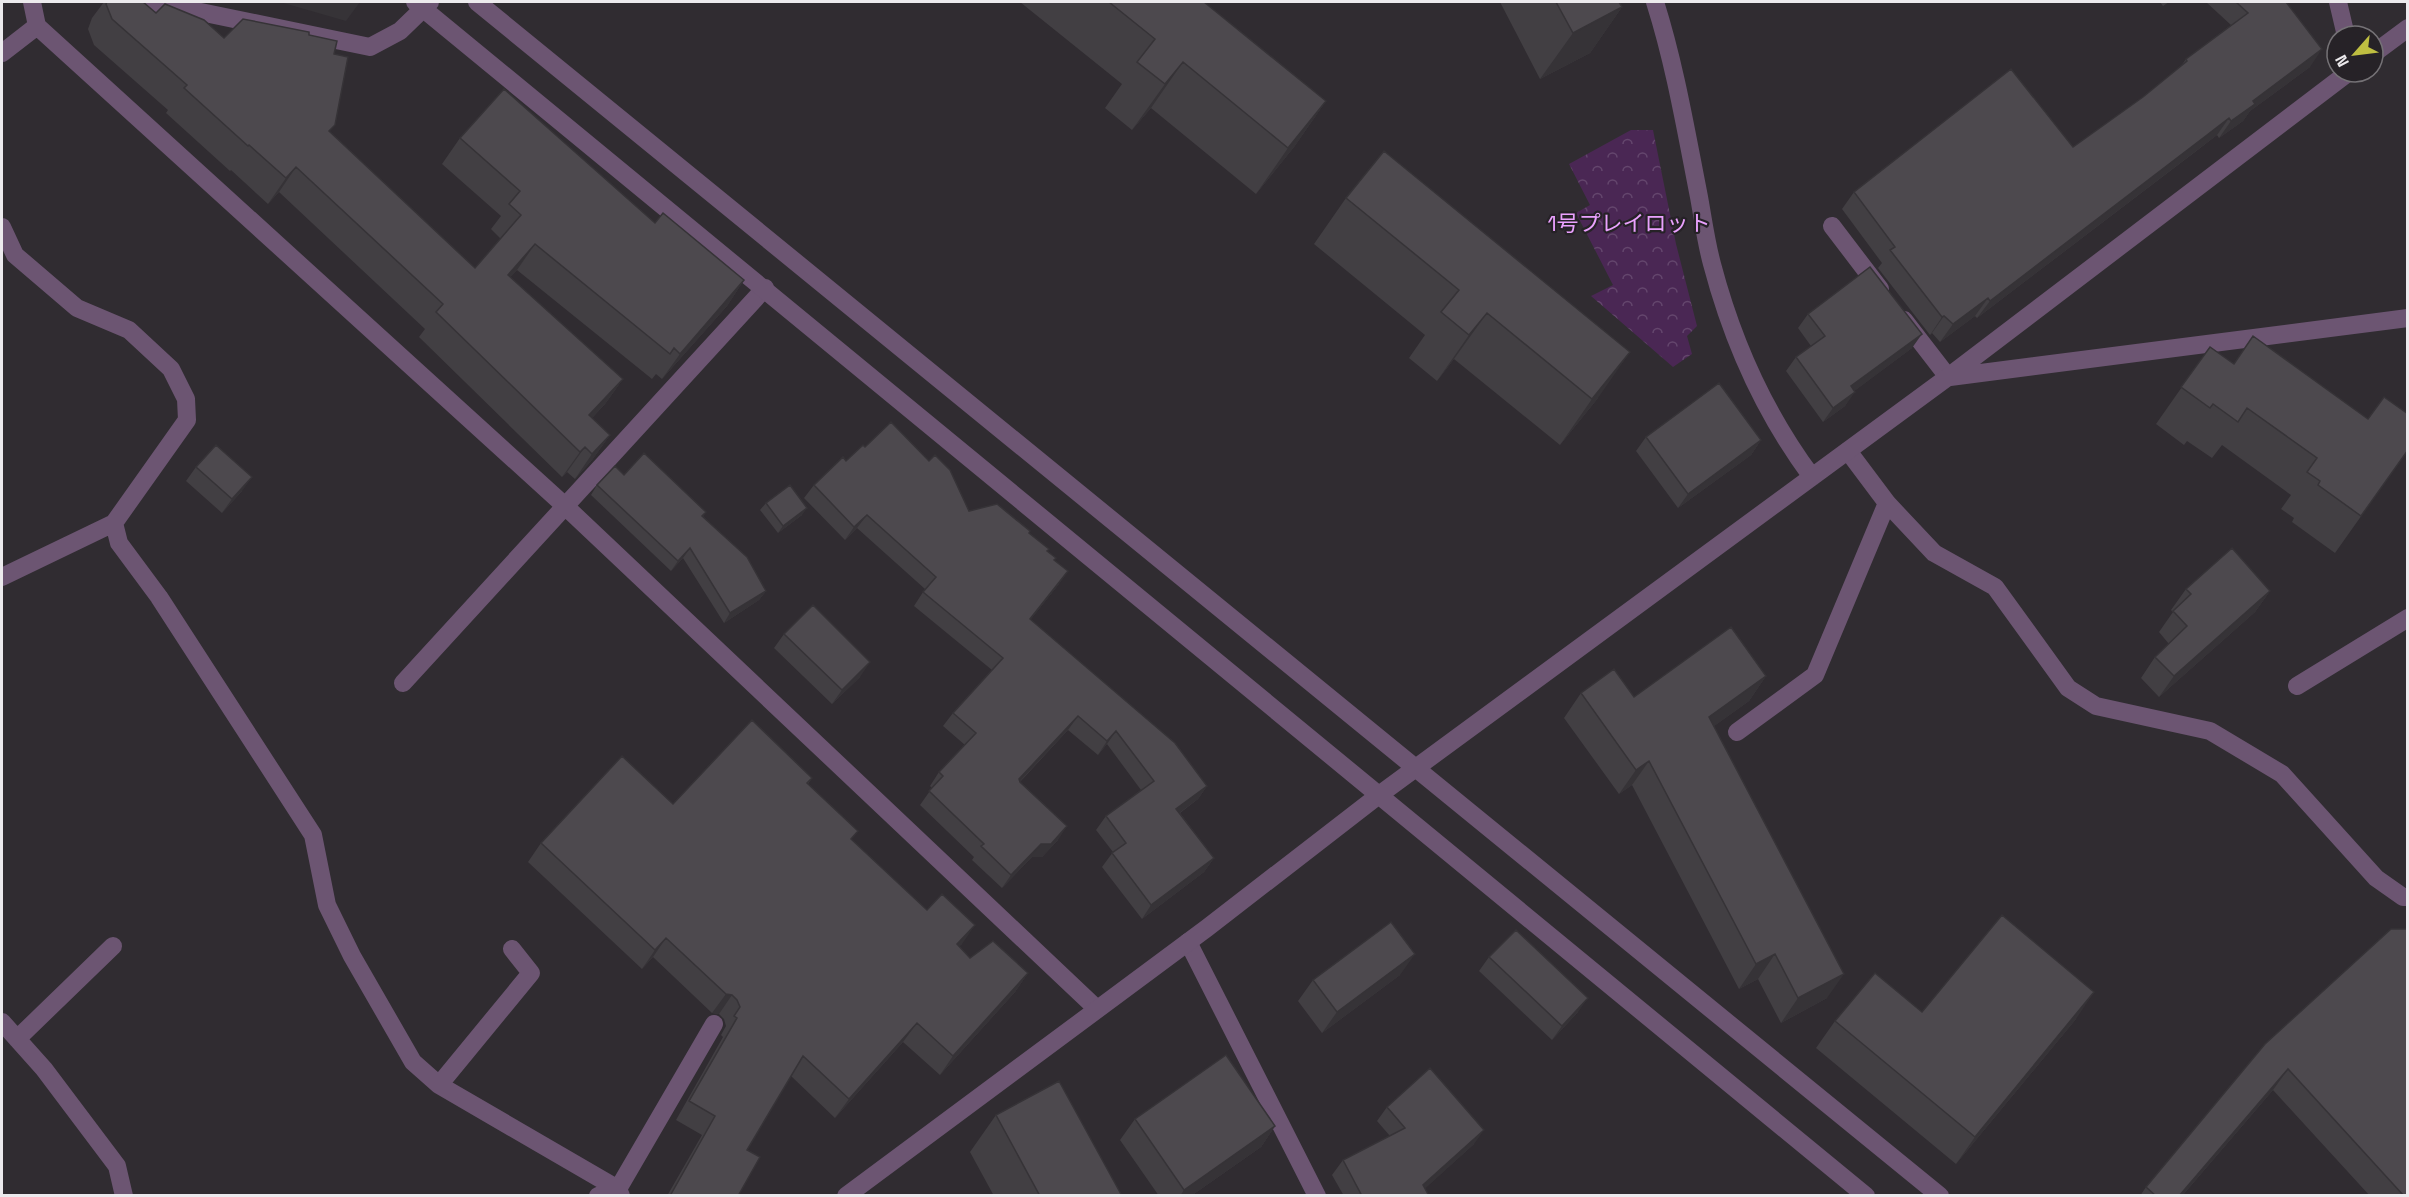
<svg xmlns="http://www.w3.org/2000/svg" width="2409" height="1197" viewBox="0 0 2409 1197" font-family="'Space Grotesk','Noto Sans JP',sans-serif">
<defs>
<pattern id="park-crowns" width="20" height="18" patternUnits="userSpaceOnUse" patternTransform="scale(1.5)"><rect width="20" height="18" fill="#4a2754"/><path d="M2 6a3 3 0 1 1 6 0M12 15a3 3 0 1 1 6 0" fill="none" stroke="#64466d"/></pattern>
</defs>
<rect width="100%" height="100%" fill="#302c31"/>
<path fill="url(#park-crowns)" d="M 1631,130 L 1653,130 L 1676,244 L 1697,326 L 1687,336 L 1692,354 L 1673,367 L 1591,296 L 1613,285 L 1576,213 L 1590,205 L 1569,164 Z"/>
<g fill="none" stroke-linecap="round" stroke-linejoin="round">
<path stroke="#6c5572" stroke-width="18" d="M 32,2 L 37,26 L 565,506 L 1097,1009
M 2,53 L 37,26
M 1832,226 L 1880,289
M 2,227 L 15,255 L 77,308 L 129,330 L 171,369 L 186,399 L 187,420 L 114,523 L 119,543 L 159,597 L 313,835 L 327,905 L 352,956 L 413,1062 L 439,1085 L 618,1189 L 621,1196
M 1904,320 L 1948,377
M 1848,451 L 1887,503 L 1934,553 L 1995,587 L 2068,688 L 2096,706 L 2210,731 L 2282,774 L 2376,878 L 2403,897 L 2408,897
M 2,577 L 114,523
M 403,683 L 765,288
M 2297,686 L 2408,618
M 1737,732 L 1815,675 L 1887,503
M 1188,942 L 1317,1196
M 2,1022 L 44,1069 L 117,1166 L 124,1196
M 17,1039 L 113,946
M 439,1085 L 531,973 L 512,949
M 598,1196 L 618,1189 L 714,1024"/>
<path stroke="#6c5572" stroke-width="18" d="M 152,2 L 370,47 L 400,31 L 430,2
M 415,2 L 1866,1196
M 477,2 L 1940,1196
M 1655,2 C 1675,65 1686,131 1699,197 C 1703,219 1706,242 1712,264 C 1732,340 1765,414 1812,477
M 2338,2 L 2346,36
M 2373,54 L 2408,28
M 1950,377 L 2408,318
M 846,1196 L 1207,928 L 1379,795 L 1948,377 L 2349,72"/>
</g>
<path fill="#423f43" d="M 104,2 L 143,2 L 156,13 L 224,38 L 309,35 L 334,54 L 330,132 L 475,268 L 501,239 L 491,229 L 501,216 L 442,164 L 460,138 L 655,223 L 744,280 L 727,306 L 662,379 L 656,374 L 652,379 L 517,270 L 510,277 L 623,379 L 605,404 L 592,418 L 610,435 L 592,460 L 575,479 L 567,472 L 562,477 L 419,337 L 425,329 L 279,192 L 268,204 L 231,170 L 230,171 L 166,113 L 168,110 L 94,45 L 88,29 L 92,18 Z
M 1020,2 L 1204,2 L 1326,101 L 1294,147 L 1256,194 L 1151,108 L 1132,130 L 1105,108 L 1122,84 Z
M 1500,2 L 1619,2 L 1622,7 L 1590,53 L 1540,79 Z
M 2160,2 L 2169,2 L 2163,6 Z
M 2206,2 L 2286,2 L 2310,67 L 2250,111 L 2243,121 L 2219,138 L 2217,135 L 2195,152 L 1977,318 L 1975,316 L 1940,342 L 1932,333 L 1930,335 L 1878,268 L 1882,263 L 1842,209 L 1854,192 L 2073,147 L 2143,97 L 2181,66 L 2186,59 L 2231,25 Z
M 1346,198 L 1598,398 L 1560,445 L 1454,359 L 1437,381 L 1409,358 L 1425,335 L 1314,244 Z
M 1808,314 L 1912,348 L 1854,391 L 1845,406 L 1823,422 L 1786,371 L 1796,357 L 1811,346 L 1798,328 Z
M 2210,347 L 2234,364 L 2408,450 L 2335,553 L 2292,522 L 2294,518 L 2281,509 L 2291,495 L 2222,445 L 2212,458 L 2187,441 L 2184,445 L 2156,424 Z
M 1646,437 L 1761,440 L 1751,455 L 1678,508 L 1636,451 Z
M 865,447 L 969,511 L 1029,533 L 1047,551 L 1054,560 L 1059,584 L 1030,620 L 1207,786 L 1198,799 L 1180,813 L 1214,858 L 1204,872 L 1142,919 L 1102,867 L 1113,852 L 1096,830 L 1106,816 L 1141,790 L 1107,744 L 1098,755 L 1068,730 L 1020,782 L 1058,840 L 1042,857 L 1032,857 L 1002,888 L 972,860 L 974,857 L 920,805 L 932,788 L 930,786 L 939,772 L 965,745 L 943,726 L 953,713 L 992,670 L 914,606 L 925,589 L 857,528 L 845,540 L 804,498 L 814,485 Z
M 196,467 L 242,491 L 222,513 L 186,481 Z
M 624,475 L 706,512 L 703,516 L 766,591 L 759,600 L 724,623 L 683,558 L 671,571 L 591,495 L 597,485 Z
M 766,503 L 802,515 L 778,533 L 760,510 Z
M 2186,589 L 2270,591 L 2255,612 L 2159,697 L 2141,678 L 2155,657 L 2169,644 L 2159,632 L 2173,612 L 2171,610 Z
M 784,634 L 860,677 L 832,704 L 774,648 Z
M 1766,676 L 1749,701 L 1714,726 L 1827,998 L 1781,1023 L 1758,979 L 1739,989 L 1632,785 L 1619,794 L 1564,718 L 1581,693 L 1634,697 Z
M 812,778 L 808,784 L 852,840 L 962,944 L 959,946 L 970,958 L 1028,973 L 1015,992 L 940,1075 L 903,1042 L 835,1118 L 791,1076 L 747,1150 L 738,1196 L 667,1196 L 702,1135 L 676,1120 L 723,1037 L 721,1035 L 726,1026 L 724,1019 L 719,1014 L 712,1013 L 653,957 L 642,969 L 528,862 L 541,843 L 673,804 Z
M 1489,957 L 1578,1012 L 1552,1040 L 1479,971 Z
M 1400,975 L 1322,1033 L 1298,1001 L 1313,980 Z
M 1922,1012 L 2076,1019 L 1956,1164 L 1816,1048 L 1835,1021 Z
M 2265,1044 L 2408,1196 L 2370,1196 L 2273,1090 L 2182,1196 L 2140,1196 L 2146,1187 Z
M 1387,1107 L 1474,1144 L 1425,1188 L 1429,1196 L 1344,1196 L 1332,1175 L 1343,1160 L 1390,1136 L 1377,1121 Z
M 996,1115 L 1122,1196 L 994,1196 L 970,1152 Z
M 1135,1119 L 1275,1126 L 1261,1147 L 1191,1196 L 1159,1196 L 1120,1140 Z"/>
<path fill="#363337" d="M 280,2 L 360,2 L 346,21 Z
M 1622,7 L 1590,53 L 1540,79 L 1573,33 Z
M 2322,49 L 2310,67 L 2250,111 L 2243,121 L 2219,138 L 2231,121 L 2253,101 Z
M 1183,62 L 1151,108 L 1132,130 L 1165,84 Z
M 1326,101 L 1294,147 L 1256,194 L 1288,148 Z
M 2229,118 L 2217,135 L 1977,318 L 1990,301 Z
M 296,167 L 279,192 L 268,204 L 286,178 Z
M 535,244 L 517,270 L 490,301 L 508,275 Z
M 744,280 L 727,306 L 662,379 L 680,354 Z
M 1988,298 L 1975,316 L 1940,342 L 1953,324 Z
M 1487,313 L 1454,359 L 1437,381 L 1469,335 Z
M 1944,316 L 1932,333 L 1930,335 L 1942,317 Z
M 1922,334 L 1912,348 L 1841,401 L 1851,386 Z
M 1630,352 L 1598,398 L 1560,445 L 1592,399 Z
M 623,379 L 605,404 L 571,440 L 589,415 Z
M 1855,392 L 1845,406 L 1823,422 L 1833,408 Z
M 610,435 L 592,460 L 575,479 L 592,454 Z
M 1761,440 L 1751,455 L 1678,508 L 1688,494 Z
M 585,447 L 567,472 L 562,477 L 580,452 Z
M 252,477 L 242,491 L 222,513 L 232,499 Z
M 807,508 L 802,515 L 778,533 L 783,526 Z
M 867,515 L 857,528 L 845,540 L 854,527 Z
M 690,548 L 683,558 L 671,571 L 678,561 Z
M 1068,571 L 1059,584 L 1020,633 L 1030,619 Z
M 766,591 L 759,600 L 724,623 L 730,613 Z
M 2270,591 L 2255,612 L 2159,697 L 2174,676 Z
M 870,662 L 860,677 L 832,704 L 842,690 Z
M 1766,676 L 1749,701 L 1692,742 L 1709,717 Z
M 1078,716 L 1068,730 L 1010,792 L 1019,779 Z
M 1116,731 L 1107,744 L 1098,755 L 1107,741 Z
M 1649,761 L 1632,785 L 1619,794 L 1636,770 Z
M 1207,786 L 1198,799 L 1167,822 L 1176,809 Z
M 1067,826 L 1058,840 L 1042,857 L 1032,857 L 1002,888 L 1011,875 L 1041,844 Z
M 1214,858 L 1204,872 L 1142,919 L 1151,905 Z
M 975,925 L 962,944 L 944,963 L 957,944 Z
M 666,938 L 653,957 L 642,969 L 655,950 Z
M 1415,954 L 1400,975 L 1322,1033 L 1337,1012 Z
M 1775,954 L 1758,979 L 1739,989 L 1756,964 Z
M 1028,973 L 1015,992 L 940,1075 L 953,1056 Z
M 1844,974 L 1827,998 L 1781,1023 L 1798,998 Z
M 2094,992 L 2076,1019 L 1956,1164 L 1975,1137 Z
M 726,994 L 732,995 L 719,1014 L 712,1013 Z
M 1588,998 L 1578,1012 L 1552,1040 L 1562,1026 Z
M 917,1023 L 903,1042 L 835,1118 L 849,1099 Z
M 2288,1069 L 2273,1090 L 2182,1196 L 2179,1196 Z
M 1275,1126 L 1261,1147 L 1191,1196 L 1180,1196 L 1184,1190 Z
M 1484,1130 L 1474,1144 L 1417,1196 L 1423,1185 Z"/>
<path fill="#4d494e" stroke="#363337" stroke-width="1.5" d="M 107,2 L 143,2 L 156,13 L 165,4 L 204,20 L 224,38 L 243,19 L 309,32 L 309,35 L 337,41 L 334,54 L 348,57 L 335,125 L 329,131 L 475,268 L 521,215 L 509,204 L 520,191 L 460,138 L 504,89 L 655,223 L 663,213 L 744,280 L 680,354 L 674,348 L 670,354 L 535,244 L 508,275 L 623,379 L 589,415 L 610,435 L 592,454 L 585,447 L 580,452 L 436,312 L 443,304 L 296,167 L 286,178 L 249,145 L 248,146 L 184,88 L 187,85 L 112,19 L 106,4 Z
M 1109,2 L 1204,2 L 1326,101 L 1288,148 L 1183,62 L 1165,84 L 1137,62 L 1155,39 Z
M 1556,2 L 1619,2 L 1622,7 L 1573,33 Z
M 2236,2 L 2286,2 L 2322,49 L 2253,101 L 2255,104 L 2231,121 L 2229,118 L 2207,135 L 1990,301 L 1988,298 L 1953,324 L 1944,316 L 1942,317 L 1890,250 L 1895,247 L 1854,192 L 2011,69 L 2073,147 L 2143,97 L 2187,61 L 2186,59 L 2248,13 Z
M 1384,151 L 1630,352 L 1592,399 L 1487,313 L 1469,335 L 1441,312 L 1459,290 L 1346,198 Z
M 1870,267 L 1922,334 L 1851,386 L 1855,392 L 1833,408 L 1796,357 L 1825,336 L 1808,314 Z
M 2253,336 L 2368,419 L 2384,397 L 2408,414 L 2408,450 L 2361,516 L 2318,485 L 2320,481 L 2307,472 L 2317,458 L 2247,408 L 2238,422 L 2213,404 L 2210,408 L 2181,387 L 2210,347 L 2234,364 Z
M 1719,383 L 1761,440 L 1688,494 L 1646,437 Z
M 891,422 L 929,461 L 935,455 L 950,470 L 969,511 L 997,504 L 1030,531 L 1029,533 L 1049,549 L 1047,551 L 1056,558 L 1054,560 L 1068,571 L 1030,619 L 1175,743 L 1207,786 L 1176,809 L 1214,858 L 1151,905 L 1112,853 L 1126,843 L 1106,816 L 1154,781 L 1116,731 L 1107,741 L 1078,716 L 1019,779 L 1020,782 L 1067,826 L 1051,844 L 1041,844 L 1011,875 L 981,846 L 984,844 L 929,791 L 943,776 L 939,772 L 976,733 L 953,713 L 1003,658 L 923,592 L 936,577 L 867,515 L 854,527 L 814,485 L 843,457 L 846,461 L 863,445 L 865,447 Z
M 216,445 L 252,477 L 232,499 L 196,467 Z
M 644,453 L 706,512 L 702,516 L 747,557 L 766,591 L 730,613 L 690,548 L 678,561 L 597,485 L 615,466 L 624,475 Z
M 790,485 L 807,508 L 783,526 L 766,503 Z
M 2232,548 L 2270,591 L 2174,676 L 2155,657 L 2187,626 L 2173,611 L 2191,594 L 2186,589 Z
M 813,605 L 870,662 L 842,690 L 784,634 Z
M 1731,627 L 1766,676 L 1709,717 L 1844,974 L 1798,998 L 1775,954 L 1756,964 L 1649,761 L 1636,770 L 1581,693 L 1614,669 L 1634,697 Z
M 752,720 L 812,778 L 807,783 L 858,831 L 851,839 L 927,910 L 942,894 L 975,925 L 957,944 L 970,958 L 993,941 L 1028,973 L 953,1056 L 917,1023 L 849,1099 L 803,1056 L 747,1150 L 760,1157 L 738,1196 L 670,1196 L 715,1116 L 689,1101 L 737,1018 L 734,1016 L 740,1007 L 737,1000 L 732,995 L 726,994 L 666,938 L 655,950 L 541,843 L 622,756 L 673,804 Z
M 2002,915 L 2094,992 L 1975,1137 L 1835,1021 L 1875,973 L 1922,1012 Z
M 1391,922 L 1415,954 L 1337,1012 L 1313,980 Z
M 2391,929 L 2408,929 L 2408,1196 L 2404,1196 L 2288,1069 L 2179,1196 L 2156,1196 L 2146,1187 L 2265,1044 Z
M 1516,930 L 1588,998 L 1562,1026 L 1489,957 Z
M 1226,1055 L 1275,1126 L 1184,1190 L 1135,1119 Z
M 1430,1068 L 1484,1130 L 1423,1185 L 1429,1196 L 1362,1196 L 1343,1160 L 1405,1128 L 1387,1107 Z
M 1059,1081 L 1122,1196 L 1040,1196 L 996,1115 Z"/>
<g text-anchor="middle" stroke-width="4.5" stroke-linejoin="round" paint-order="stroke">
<g font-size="22" fill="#eaa1fe" stroke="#262227">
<text x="1629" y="231">1号プレイロット</text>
</g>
</g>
<rect width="2409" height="1197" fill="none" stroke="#eceaed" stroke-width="6"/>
<g transform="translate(2355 54) rotate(242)"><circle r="28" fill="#262227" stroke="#757276" stroke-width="1.5"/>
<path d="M0-4.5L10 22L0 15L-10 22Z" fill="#bfbe41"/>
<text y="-9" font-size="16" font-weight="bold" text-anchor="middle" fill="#eceaed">N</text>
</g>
</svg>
